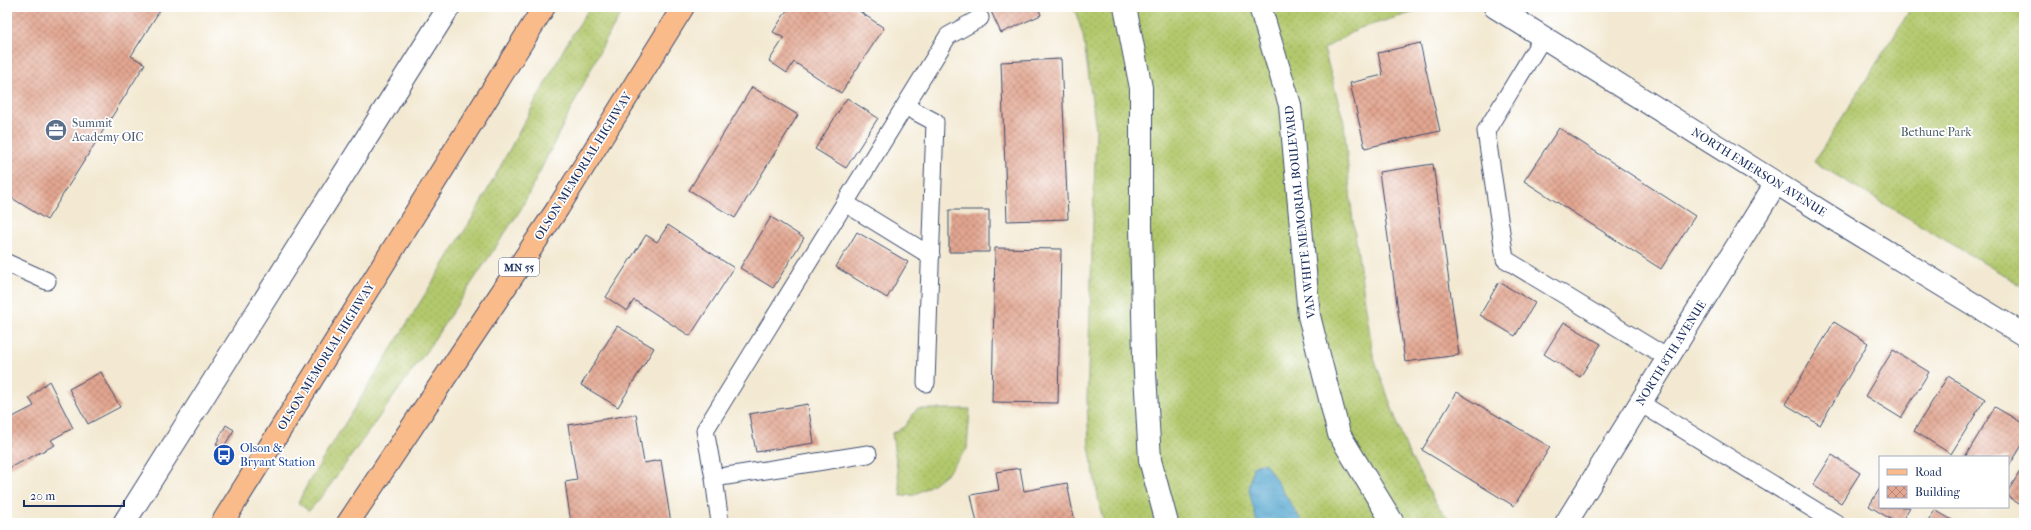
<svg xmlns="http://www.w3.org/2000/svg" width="2031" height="530" viewBox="0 0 2031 530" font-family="'IM FELL French Canon',serif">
<defs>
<pattern id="grass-dots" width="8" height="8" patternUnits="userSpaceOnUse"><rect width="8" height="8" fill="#b2c86c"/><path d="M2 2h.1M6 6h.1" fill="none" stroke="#98ac60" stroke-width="1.8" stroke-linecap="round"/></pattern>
<pattern id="water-ripples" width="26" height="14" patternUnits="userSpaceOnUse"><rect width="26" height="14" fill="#53a5ce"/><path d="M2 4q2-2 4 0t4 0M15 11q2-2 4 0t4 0" fill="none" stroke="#4487aa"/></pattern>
<pattern id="building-cross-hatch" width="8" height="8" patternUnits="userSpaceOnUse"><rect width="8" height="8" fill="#e3a690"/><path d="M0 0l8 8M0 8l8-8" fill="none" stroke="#b78879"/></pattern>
</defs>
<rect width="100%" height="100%" fill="#fff"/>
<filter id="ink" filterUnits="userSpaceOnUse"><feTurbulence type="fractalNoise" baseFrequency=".025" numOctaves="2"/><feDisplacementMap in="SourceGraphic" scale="8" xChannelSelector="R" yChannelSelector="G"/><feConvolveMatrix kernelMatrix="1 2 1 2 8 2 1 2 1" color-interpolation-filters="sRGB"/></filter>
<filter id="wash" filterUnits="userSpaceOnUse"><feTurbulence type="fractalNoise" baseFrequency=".012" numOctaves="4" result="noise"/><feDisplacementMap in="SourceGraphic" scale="16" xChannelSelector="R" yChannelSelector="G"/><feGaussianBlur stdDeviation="0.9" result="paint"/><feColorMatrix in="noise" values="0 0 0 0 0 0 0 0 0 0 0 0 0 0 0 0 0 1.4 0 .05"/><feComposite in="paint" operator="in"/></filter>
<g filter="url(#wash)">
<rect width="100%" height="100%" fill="#f3e9d2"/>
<path fill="url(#grass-dots)" stroke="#667c65" d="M 590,7 L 626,7 L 606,39 L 521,209 L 427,350 L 326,491 L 309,511 L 298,503 L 308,483 L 473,217 L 566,45 Z
M 1074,7 L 1417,7 L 1418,11 L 1357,29 L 1324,49 L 1344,123 L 1352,214 L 1373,355 L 1407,450 L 1435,502 L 1452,523 L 1104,523 L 1099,503 L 1089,446 L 1087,401 L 1096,130 L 1083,35 Z
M 1912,7 L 2024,7 L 2024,287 L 1814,162 Z
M 917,409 L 970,409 L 967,449 L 948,472 L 933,484 L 914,495 L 901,496 L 892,433 L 904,427 Z"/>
<path fill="url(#water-ripples)" stroke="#376a96" d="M 1265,463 L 1303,523 L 1257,523 L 1249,490 L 1253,466 Z"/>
<g id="blocks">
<path fill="url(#building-cross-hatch)" d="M 7,7 L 162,7 L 131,56 L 145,64 L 47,220 L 7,195 Z
M 789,7 L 853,7 L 884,28 L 841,93 L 794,62 L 787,73 L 769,61 L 784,38 L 773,32 Z
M 989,7 L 1038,7 L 1041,15 L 1001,33 Z
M 1420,43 L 1440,131 L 1365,148 L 1350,83 L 1383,75 L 1378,53 Z
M 1061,59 L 1068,219 L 1007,221 L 1001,62 Z
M 752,87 L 798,115 L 735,218 L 689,190 Z
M 847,98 L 878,118 L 846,168 L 815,149 Z
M 1559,128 L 1695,216 L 1661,269 L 1524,181 Z
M 1433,164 L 1459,355 L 1405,362 L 1379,172 Z
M 949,210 L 989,210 L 989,252 L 949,252 Z
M 771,217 L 804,238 L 773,288 L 740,268 Z
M 668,225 L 734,268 L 690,336 L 634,300 L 627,311 L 606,297 L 646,235 L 657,242 Z
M 857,232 L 908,262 L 887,298 L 836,267 Z
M 995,248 L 1061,249 L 1058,403 L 992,402 Z
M 1499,282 L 1535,303 L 1515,336 L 1480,315 Z
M 1564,322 L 1601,344 L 1580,377 L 1544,354 Z
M 1834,322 L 1868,343 L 1820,425 L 1785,404 Z
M 617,326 L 654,348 L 618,407 L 581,385 Z
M 1893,350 L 1929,372 L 1901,418 L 1865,396 Z
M 101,372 L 120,407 L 88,424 L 69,389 Z
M 1948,376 L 1985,399 L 1951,454 L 1914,431 Z
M 49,381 L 73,428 L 51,440 L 55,445 L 7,469 L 7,420 L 34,406 L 29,398 Z
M 1457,392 L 1550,447 L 1514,506 L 1422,450 Z
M 808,404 L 814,443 L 756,452 L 749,414 Z
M 1995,407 L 2024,424 L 2024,442 L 2008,468 L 2008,457 L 1965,457 Z
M 636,414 L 644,463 L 661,460 L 671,523 L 571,523 L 565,482 L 577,480 L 568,425 Z
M 226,425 L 234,430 L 223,448 L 216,444 Z
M 1832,455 L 1860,473 L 1841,503 L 1813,485 Z
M 2024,465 L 2024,507 L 2008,497 L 2008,491 Z
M 1020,468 L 1024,491 L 1067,483 L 1075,523 L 977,523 L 971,495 L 999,490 L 996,472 Z
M 1880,488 L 1880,507 L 1910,507 L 1901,523 L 1897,523 L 1869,506 Z
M 1935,510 L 1957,523 L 1927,523 Z"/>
</g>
</g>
<g filter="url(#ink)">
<use href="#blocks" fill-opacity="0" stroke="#3b4b6f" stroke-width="1"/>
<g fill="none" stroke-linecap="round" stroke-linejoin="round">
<g stroke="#3b4b6f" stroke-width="19">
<path id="service" d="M 1543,37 L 1486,131 L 1505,259 L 1668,358
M 905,106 L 935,122 L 926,383
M 845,203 L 931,256
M 7,263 L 47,281
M 1640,403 L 1836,523
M 868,454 L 714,478 L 705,430 L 948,36 L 980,18
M 714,478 L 720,523"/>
</g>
<g stroke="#3b4b6f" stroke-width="24">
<path id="minor" d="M 1495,7 L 1848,228 L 2024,335
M 124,523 L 449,7
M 1566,523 L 1776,183"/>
</g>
<g stroke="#3b4b6f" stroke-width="24">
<path id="tertiary" d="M 1125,7 L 1141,88 L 1141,227 L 1144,356 L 1150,460 L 1167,523
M 1260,7 L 1290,105 L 1309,316 L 1339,434 L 1393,523"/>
</g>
<g stroke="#3b4b6f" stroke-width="24">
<path id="primary" d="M 222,523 L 544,7
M 348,523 L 558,208 L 683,7"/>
</g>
<use href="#service" stroke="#fff" stroke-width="17"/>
<use href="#minor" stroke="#fff" stroke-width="22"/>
<use href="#tertiary" stroke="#fff" stroke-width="22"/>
<use href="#primary" stroke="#fabb8b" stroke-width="22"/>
</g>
</g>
<defs>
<g id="office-disc" transform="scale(1.15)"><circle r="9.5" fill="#5c6f8a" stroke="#fff"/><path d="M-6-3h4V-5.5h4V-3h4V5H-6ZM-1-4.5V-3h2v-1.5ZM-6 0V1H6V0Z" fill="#fff"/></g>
<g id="bus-disc" transform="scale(1.15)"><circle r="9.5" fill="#1a4fb4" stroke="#fff"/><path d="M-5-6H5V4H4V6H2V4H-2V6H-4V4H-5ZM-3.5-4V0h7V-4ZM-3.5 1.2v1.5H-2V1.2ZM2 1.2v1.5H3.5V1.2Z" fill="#fff"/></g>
</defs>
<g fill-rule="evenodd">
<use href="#office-disc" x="56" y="130"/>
<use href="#bus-disc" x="224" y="455"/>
</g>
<g text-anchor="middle" stroke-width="3.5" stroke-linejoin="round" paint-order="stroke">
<rect fill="#fff" stroke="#5f6d8e" stroke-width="1" x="499" y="258" width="40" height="18" rx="3"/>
<g font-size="11" font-weight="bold" fill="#1b2f5e">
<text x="519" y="271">MN 55</text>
</g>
<g font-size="12" fill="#4e5e75" stroke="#fff" text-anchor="start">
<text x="72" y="127">Summit<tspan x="72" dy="14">Academy OIC</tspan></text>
</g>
<g font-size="12" fill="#485d62" stroke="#fff">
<text x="1936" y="136">Bethune Park</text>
</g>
<g font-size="12" fill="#1b2f5e" stroke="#fff">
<text transform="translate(583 166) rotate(-58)" y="4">OLSON MEMORIAL HIGHWAY</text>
<text transform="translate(1759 172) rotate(32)" y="4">NORTH EMERSON AVENUE</text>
<text transform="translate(1300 212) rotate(-96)" y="4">VAN WHITE MEMORIAL BOULEVARD</text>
<text transform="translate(1671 353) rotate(-58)" y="4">NORTH 8TH AVENUE</text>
<text transform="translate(326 356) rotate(-58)" y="4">OLSON MEMORIAL HIGHWAY</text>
</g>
<g font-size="12" fill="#164399" stroke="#fff" text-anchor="start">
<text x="240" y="452">Olson &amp;<tspan x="240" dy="14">Bryant Station</tspan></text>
</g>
</g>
<rect width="2031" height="530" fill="none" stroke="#fff" stroke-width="24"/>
<rect x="1879" y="456" width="130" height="52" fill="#ffffff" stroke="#a4acbf"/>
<rect x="1887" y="469" width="20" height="6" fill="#fabb8b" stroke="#a4acbf"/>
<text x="1915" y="476" font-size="12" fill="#1b2f5e">Road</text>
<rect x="1887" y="486" width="20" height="12" fill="url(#building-cross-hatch)" stroke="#a4acbf"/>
<text x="1915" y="496" font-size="12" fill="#1b2f5e">Building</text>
<path d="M24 500v6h100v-6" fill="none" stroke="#1b2f5e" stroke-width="2"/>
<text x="30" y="500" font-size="12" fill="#1b2f5e" stroke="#ffffff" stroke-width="3" paint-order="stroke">20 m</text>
</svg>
